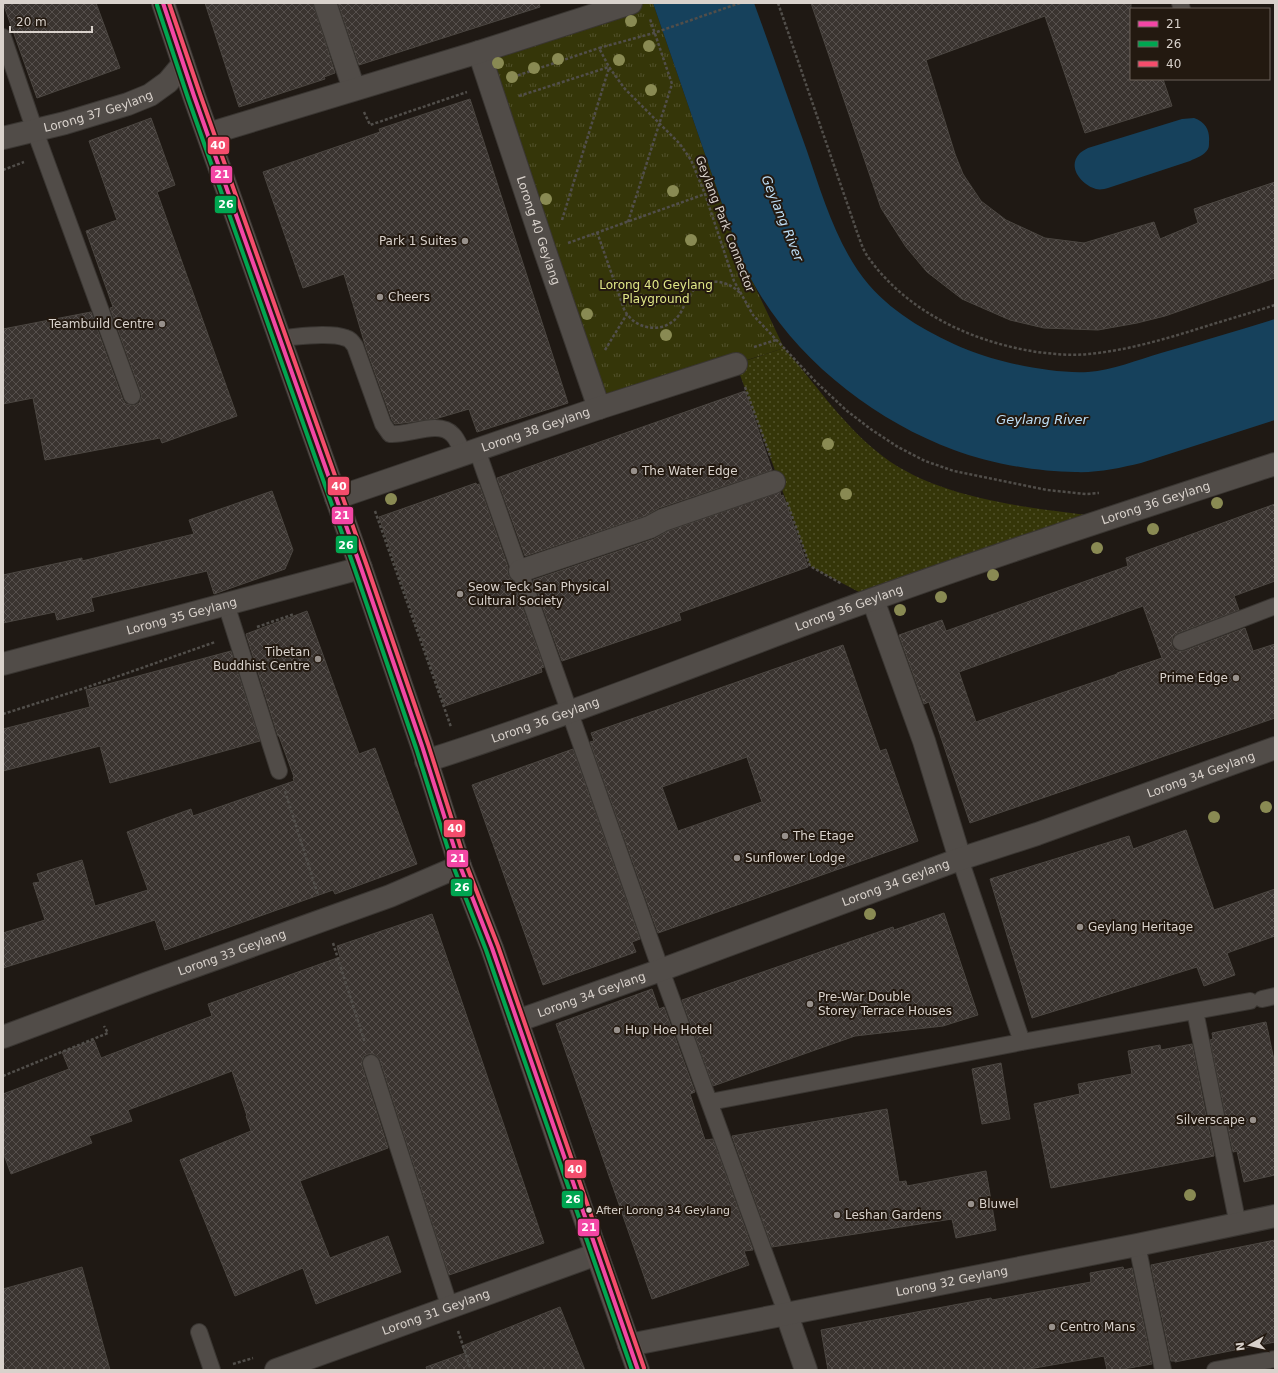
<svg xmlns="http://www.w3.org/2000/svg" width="1278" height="1373" viewBox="0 0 1278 1373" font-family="'DejaVu Sans',sans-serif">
<defs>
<pattern id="grass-dots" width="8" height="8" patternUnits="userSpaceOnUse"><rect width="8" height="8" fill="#353609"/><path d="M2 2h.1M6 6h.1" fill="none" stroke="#52522c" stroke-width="1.8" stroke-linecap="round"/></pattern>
<pattern id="park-tufts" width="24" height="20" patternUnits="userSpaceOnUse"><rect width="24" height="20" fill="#353609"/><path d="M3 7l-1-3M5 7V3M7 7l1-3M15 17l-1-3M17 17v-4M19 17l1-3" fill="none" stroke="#52522c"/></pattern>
<pattern id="building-cross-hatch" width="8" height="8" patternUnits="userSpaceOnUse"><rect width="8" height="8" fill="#3a3430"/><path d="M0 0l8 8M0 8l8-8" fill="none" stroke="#56504d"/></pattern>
</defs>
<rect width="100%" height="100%" fill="#1f1914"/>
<path fill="url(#grass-dots)" d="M 784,348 C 814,382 840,421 875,450 C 934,501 1035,508 1110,518 L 872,599 L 810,566 L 736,364 Z"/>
<path fill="url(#park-tufts)" d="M 631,3 L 653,3 L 739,253 L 784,348 L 599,408 L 479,52 Z"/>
<path fill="#16415c" d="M 653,3 L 754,3 C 772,52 789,101 807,151 C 822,195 838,249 869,285 C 895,315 932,335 968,350 C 1000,363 1054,374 1088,372 C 1113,370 1137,360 1161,353 C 1199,342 1237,331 1275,319 L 1275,420 L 1141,463 C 1120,468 1097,473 1075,472 C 1038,472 988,463 954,450 C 864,417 775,343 739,253 Z
M 1194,118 C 1206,122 1210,131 1209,142 C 1209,145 1209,147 1208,149 C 1205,155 1196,158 1190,161 L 1108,188 C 1105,189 1100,190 1096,189 C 1082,185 1066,167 1080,153 C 1082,151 1085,150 1088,148 L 1182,119 Z"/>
<path fill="url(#building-cross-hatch)" stroke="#4b4641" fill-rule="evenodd" d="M 3,3 L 96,3 L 120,68 L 37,98 Z
M 205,3 L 313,3 L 335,73 L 324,77 L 325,79 L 239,107 Z
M 338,3 L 539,3 L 540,7 L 359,65 Z
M 811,3 L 1131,3 L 1131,79 L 1163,79 L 1172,106 L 1085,133 L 1045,16 L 926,60 L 955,154 L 963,174 L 981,201 L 1006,220 L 1045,238 L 1084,243 L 1154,222 L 1160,239 L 1198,223 L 1194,209 L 1275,182 L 1275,278 L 1165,316 L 1137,323 L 1098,330 L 1044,328 L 1010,320 L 962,299 L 927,272 L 906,247 L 881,208 Z
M 470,99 L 568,403 L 477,432 L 469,409 L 435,419 L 395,424 L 392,420 L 366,348 L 344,274 L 303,288 L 263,172 L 380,132 L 379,129 Z
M 151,118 L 175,185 L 157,192 L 237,416 L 162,443 L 160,438 L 45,460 L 33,398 L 3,404 L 3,329 L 91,312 L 123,400 L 126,404 L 131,405 L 136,405 L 140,402 L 141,397 L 141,393 L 110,308 L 113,307 L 86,231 L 117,220 L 89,141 Z
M 745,391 L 772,470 L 659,508 L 645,516 L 525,556 L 497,478 Z
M 476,483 L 477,485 L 479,484 L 508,567 L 508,575 L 513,581 L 544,667 L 541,668 L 542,672 L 445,706 L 379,517 Z
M 272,491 L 293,550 L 285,569 L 214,594 L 207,571 L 91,598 L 94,611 L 57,620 L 55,612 L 3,623 L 3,575 L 82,558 L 82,561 L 194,534 L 189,520 Z
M 780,492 L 781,496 L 783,495 L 808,567 L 679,613 L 681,620 L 562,661 L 533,580 L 654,539 L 668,531 Z
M 1275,504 L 1275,581 L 1234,596 L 1239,610 L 1178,633 L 1173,636 L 1172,641 L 1172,646 L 1175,650 L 1179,651 L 1184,651 L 1245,628 L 1253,651 L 1275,644 L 1275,718 L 970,823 L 929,702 L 924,704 L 899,635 L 942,620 L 946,631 L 1128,566 L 1126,558 ZM 1143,606 L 1162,658 L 1117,673 L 1117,674 L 1091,683 L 976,722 L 959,672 Z
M 307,611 L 359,754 L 375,748 L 417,864 L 335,894 L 333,890 L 165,950 L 155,920 L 3,968 L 3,933 L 45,920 L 33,883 L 40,882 L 37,874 L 82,860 L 95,906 L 148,890 L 127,832 L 191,809 L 193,816 L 294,781 L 293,778 L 294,777 L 279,736 L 278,736 L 246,634 Z
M 843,645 L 880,751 L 886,749 L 918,841 L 658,933 L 590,742 L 594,741 L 591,733 ZM 747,757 L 762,802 L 678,831 L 662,787 Z
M 231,651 L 260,741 L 110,783 L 100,746 L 3,771 L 3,729 L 90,707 L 86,690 Z
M 573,749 L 640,939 L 632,942 L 636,952 L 543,985 L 472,785 Z
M 1186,830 L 1214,910 L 1275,889 L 1275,936 L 1227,953 L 1235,975 L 1204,986 L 1197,967 L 1032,1018 L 990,879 L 1129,836 L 1133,849 Z
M 944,913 L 978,1015 L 943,1026 L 855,1036 L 713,1086 L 682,1000 L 823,951 L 893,927 L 894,930 Z
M 432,914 L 544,1243 L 449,1275 L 380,1060 L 377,1056 L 373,1054 L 368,1054 L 364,1056 L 362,1061 L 362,1066 L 388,1148 L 300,1181 L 330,1258 L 388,1236 L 401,1272 L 316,1304 L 303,1268 L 235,1296 L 180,1160 L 251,1131 L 246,1116 L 247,1116 L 232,1071 L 128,1110 L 132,1121 L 89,1136 L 92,1143 L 11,1174 L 3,1152 L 3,1094 L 69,1069 L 62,1052 L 94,1040 L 101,1058 L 158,1036 L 212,1016 L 208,1004 L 340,957 L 337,946 Z
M 652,989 L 659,1009 L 664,1007 L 695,1092 L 690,1094 L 705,1140 L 713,1139 L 753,1250 L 744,1251 L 749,1265 L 652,1299 L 556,1024 Z
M 1266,1022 L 1275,1065 L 1275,1175 L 1244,1182 L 1237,1151 L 1233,1152 L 1210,1040 L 1213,1039 L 1212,1033 Z
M 1192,1044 L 1214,1156 L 1051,1188 L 1034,1104 L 1080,1094 L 1078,1084 L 1132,1074 L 1128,1051 L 1160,1045 L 1161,1050 Z
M 1001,1063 L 1010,1119 L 982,1124 L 972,1069 Z
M 887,1109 L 899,1182 L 906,1181 L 907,1186 L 986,1171 L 996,1230 L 956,1238 L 952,1219 L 772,1247 L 732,1136 Z
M 1275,1240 L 1275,1342 L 1175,1362 L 1175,1361 L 1171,1361 L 1151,1265 Z
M 82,1267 L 110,1370 L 3,1370 L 3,1289 Z
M 1123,1267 L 1124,1270 L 1132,1268 L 1152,1364 L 1118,1370 L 1107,1370 L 1104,1356 L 1023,1370 L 828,1370 L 821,1330 L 991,1298 L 992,1300 L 1091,1282 L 1090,1273 Z
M 560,1307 L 585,1370 L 427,1370 L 426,1367 L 465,1353 L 462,1346 Z"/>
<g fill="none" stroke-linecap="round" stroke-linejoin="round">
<g stroke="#3a3632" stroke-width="18">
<path id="lane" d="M 1180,3 L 1182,9
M 3,37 L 35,131 L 132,396
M 280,338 C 298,337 329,332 346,338 C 350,339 352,342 355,346 L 383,424 L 390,434 C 408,436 439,419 453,435 C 458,440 460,448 464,454
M 477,450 L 658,962 L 787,1315
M 226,604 L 279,771
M 1181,642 L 1275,606
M 960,859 L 1022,1042
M 1262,999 L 1275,996
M 1195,1011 L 1238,1225
M 371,1063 L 450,1308
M 710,1102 L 1022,1042 L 1250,1001
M 1137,1245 L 1163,1370
M 199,1332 L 212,1370
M 1215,1370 L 1275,1359"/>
</g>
<g stroke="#3a3632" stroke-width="24">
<g id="street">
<path d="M 325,3 L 354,89"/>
<path id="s1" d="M 479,52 L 545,251 L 599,408"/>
<path d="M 208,134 L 479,52 L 631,3"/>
<path id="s2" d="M 3,138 L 65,123 L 128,104 L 150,95 L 168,82 L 183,64"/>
<path id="s3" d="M 336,498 L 599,408 L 736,364"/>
<path d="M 520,571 L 650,527 L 663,520 L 774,482"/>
<path d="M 873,600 L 924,741 L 960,859"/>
<path id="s4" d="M 3,664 L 361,568"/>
<path id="s5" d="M 426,761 C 567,716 704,661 843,610 C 986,558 1131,511 1275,464"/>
<path id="s6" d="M 517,1021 L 661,970 L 960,859 L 1037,834 L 1275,748"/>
<path id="s7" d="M 3,1037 L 145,984 L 390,896 L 460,866"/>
<path d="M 787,1315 L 806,1370"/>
<path id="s8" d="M 629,1345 L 1137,1245 L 1275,1216"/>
<path id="s9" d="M 276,1370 L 597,1254"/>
</g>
</g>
<g stroke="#3a3632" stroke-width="24">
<path id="primary" d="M 163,3 L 194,96 L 361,568 L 422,746 L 460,866 L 492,948 L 517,1021 L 597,1254 L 638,1370"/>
</g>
<path stroke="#514e4a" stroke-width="2.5" stroke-dasharray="3 2" stroke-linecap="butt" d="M 740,3 L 654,33 L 599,48 L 609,67 L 625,89 L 680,144 L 691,160 L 705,194 L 734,281 L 753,315 L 816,382 L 847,411 L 872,430 L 898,447 L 925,461 L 954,471 L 1047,490 L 1086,494 L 1099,493
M 778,3 L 857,232 C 860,240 863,250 868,257 C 907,312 972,342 1037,352 C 1054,354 1071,356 1088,354 C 1123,351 1158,341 1191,331 C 1219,322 1247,314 1275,305
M 513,77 L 599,48
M 519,96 L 609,67
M 364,112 L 370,125 L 467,92
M 3,170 L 24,162
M 562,220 L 609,68
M 628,222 L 672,84 L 650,19
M 597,232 L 624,309 C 629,319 637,325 647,327 C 661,330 674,324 681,312 C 685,305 686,298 691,293 C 704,277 727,279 740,293
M 568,243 L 705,194
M 754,347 L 776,340
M 605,350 L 627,314
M 745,387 L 771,458
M 787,502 L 810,566 L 842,584
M 375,511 L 451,727
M 257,627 L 294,614
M 3,714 L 85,688 L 215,642
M 285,791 L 318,895
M 333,943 L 365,1043
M 3,1076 L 108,1033 L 104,1026
M 458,1331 L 471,1370
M 233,1364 L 253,1358"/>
<use href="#lane" stroke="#514c48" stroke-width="16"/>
<use href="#street" stroke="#514c48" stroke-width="22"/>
<use href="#primary" stroke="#5a504d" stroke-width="22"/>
<g stroke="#231910" stroke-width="7">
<path id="bus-1" d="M 163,3 L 194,96 L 361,568 L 422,746 L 460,866 L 492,948 L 638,1370"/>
</g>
<g stroke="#231910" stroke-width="7">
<path id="bus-2" d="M 157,5 L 188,98 L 355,570 L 416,748 L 454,868 L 486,950 L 632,1370"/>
</g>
<g stroke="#231910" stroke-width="7">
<path id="bus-3" d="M 169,3 L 200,94 L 367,566 L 428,744 L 466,864 L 498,946 L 644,1368"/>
</g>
<use href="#bus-1" stroke="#f346a5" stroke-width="4"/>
<use href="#bus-2" stroke="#00a651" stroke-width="4"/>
<use href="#bus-3" stroke="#f44d6c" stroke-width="4"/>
</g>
<g fill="#898a53">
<circle cx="631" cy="21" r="6"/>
<circle cx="649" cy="46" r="6"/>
<circle cx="558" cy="59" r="6"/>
<circle cx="619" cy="60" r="6"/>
<circle cx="498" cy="63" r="6"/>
<circle cx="534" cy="68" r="6"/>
<circle cx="512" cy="77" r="6"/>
<circle cx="651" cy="90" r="6"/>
<circle cx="673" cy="191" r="6"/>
<circle cx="546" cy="199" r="6"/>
<circle cx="691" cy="240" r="6"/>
<circle cx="587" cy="314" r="6"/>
<circle cx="666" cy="335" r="6"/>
<circle cx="828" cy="444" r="6"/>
<circle cx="846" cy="494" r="6"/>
<circle cx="391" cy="499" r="6"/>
<circle cx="1217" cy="503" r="6"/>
<circle cx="1153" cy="529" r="6"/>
<circle cx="1097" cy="548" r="6"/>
<circle cx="993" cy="575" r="6"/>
<circle cx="941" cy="597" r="6"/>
<circle cx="900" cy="610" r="6"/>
<circle cx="1266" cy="807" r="6"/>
<circle cx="1214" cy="817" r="6"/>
<circle cx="870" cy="914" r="6"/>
<circle cx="1190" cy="1195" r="6"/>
</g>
<g fill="#98918c" stroke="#231910" stroke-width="1.5">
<circle cx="465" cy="241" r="4"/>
<circle cx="380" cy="297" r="4"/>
<circle cx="162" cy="324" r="4"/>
<circle cx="634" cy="471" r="4"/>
<circle cx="460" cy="594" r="4"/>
<circle cx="318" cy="659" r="4"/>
<circle cx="1236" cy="678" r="4"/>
<circle cx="785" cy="836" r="4"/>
<circle cx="737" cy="858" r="4"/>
<circle cx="1080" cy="927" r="4"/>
<circle cx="810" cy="1004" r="4"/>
<circle cx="617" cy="1030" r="4"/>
<circle cx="1253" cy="1120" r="4"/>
<circle cx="971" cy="1204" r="4"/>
<circle cx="837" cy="1215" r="4"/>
<circle cx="1052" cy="1327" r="4"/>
</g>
<circle fill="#d9d2cc" stroke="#231910" stroke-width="1.5" cx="589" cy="1210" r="3.5"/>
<g text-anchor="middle" stroke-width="4" stroke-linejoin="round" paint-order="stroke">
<g font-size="11" fill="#d9d2cc" stroke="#231910" text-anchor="start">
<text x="596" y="1214">After Lorong 34 Geylang</text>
</g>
<g font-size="12" fill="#d9d2cc" stroke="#231910">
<text dy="4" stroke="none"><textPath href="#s2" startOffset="99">Lorong 37 Geylang</textPath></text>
<text transform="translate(725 224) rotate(69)" y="4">Geylang Park Connector</text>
<text dy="4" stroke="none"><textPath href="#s1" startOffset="188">Lorong 40 Geylang</textPath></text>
<text dy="4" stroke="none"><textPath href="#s3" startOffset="211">Lorong 38 Geylang</textPath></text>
<text dy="4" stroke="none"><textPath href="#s5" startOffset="774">Lorong 36 Geylang</textPath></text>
<text dy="4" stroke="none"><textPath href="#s5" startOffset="450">Lorong 36 Geylang</textPath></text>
<text dy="4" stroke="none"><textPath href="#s4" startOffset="185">Lorong 35 Geylang</textPath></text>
<text dy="4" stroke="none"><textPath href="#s5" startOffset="126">Lorong 36 Geylang</textPath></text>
<text dy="4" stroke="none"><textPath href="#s6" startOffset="727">Lorong 34 Geylang</textPath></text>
<text dy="4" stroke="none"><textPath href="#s6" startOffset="403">Lorong 34 Geylang</textPath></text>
<text dy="4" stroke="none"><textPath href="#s7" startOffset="244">Lorong 33 Geylang</textPath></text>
<text dy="4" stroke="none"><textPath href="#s6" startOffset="79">Lorong 34 Geylang</textPath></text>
<text dy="4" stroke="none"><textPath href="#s8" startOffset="329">Lorong 32 Geylang</textPath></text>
<text dy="4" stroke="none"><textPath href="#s9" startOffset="170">Lorong 31 Geylang</textPath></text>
</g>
<g font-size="12" fill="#d9d2cc" stroke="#231910" text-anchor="start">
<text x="457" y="245" text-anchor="end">Park 1 Suites</text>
<text x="388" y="301">Cheers</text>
<text x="154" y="328" text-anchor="end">Teambuild Centre</text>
<text x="642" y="475">The Water Edge</text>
<text x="468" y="591">Seow Teck San Physical<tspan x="468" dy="14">Cultural Society</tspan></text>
<text x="310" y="656" text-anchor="end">Tibetan<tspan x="310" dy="14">Buddhist Centre</tspan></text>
<text x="1228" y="682" text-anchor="end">Prime Edge</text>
<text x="793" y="840">The Etage</text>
<text x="745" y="862">Sunflower Lodge</text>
<text x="1088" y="931">Geylang Heritage</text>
<text x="818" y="1001">Pre-War Double<tspan x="818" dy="14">Storey Terrace Houses</tspan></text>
<text x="625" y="1034">Hup Hoe Hotel</text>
<text x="1245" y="1124" text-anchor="end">Silverscape</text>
<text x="979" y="1208">Bluwel</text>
<text x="845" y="1219">Leshan Gardens</text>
<text x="1060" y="1331">Centro Mans</text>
</g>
<g font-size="12" fill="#dfe686" stroke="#231910">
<text x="656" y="289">Lorong 40 Geylang<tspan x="656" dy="14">Playground</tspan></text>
</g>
<g font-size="13" font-style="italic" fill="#bddef6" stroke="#231910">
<text transform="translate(783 218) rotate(68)" y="5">Geylang River</text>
<text x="1042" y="424">Geylang River</text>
</g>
</g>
<g stroke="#231910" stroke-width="1.5">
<rect x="207" y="136" width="23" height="19" rx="4" fill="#f44d6c"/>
<rect x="210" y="165" width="23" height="19" rx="4" fill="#f346a5"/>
<rect x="214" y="195" width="23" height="19" rx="4" fill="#00a651"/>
<rect x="327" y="476" width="23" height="20" rx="4" fill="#f44d6c"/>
<rect x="331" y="506" width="23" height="19" rx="4" fill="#f346a5"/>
<rect x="335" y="535" width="23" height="19" rx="4" fill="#00a651"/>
<rect x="443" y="819" width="23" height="19" rx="4" fill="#f44d6c"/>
<rect x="446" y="849" width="23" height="19" rx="4" fill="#f346a5"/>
<rect x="450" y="878" width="23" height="19" rx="4" fill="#00a651"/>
<rect x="564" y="1159" width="23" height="20" rx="4" fill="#f44d6c"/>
<rect x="561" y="1190" width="23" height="19" rx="4" fill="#00a651"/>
<rect x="577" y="1218" width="23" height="19" rx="4" fill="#f346a5"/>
</g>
<g font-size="11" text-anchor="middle" font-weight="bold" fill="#fff">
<text x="218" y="149">40</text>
<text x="222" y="178">21</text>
<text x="226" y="208">26</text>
<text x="339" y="490">40</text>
<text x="342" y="519">21</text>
<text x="346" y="549">26</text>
<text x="455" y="832">40</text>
<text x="458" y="862">21</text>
<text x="462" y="891">26</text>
<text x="575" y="1173">40</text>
<text x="573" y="1203">26</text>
<text x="589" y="1231">21</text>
</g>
<rect width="1278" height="1373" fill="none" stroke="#d9d2cc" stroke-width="8"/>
<rect x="1130" y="8" width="140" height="72" fill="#231910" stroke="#6c635b"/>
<rect x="1138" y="21" width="20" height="6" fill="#f346a5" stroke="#6c635b"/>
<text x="1166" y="28" font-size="12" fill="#d9d2cc">21</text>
<rect x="1138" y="41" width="20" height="6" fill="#00a651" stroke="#6c635b"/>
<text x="1166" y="48" font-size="12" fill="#d9d2cc">26</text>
<rect x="1138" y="61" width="20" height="6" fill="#f44d6c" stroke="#6c635b"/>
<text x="1166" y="68" font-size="12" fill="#d9d2cc">40</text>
<g transform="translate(1250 1345) rotate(262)" stroke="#231910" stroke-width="3" paint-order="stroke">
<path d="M0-3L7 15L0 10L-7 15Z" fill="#d9d2cc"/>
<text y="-6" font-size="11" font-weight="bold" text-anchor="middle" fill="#d9d2cc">N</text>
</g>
<path d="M10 26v6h82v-6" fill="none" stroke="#d9d2cc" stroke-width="2"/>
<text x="16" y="26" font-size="12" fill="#d9d2cc" stroke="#231910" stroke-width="3" paint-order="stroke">20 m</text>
</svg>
